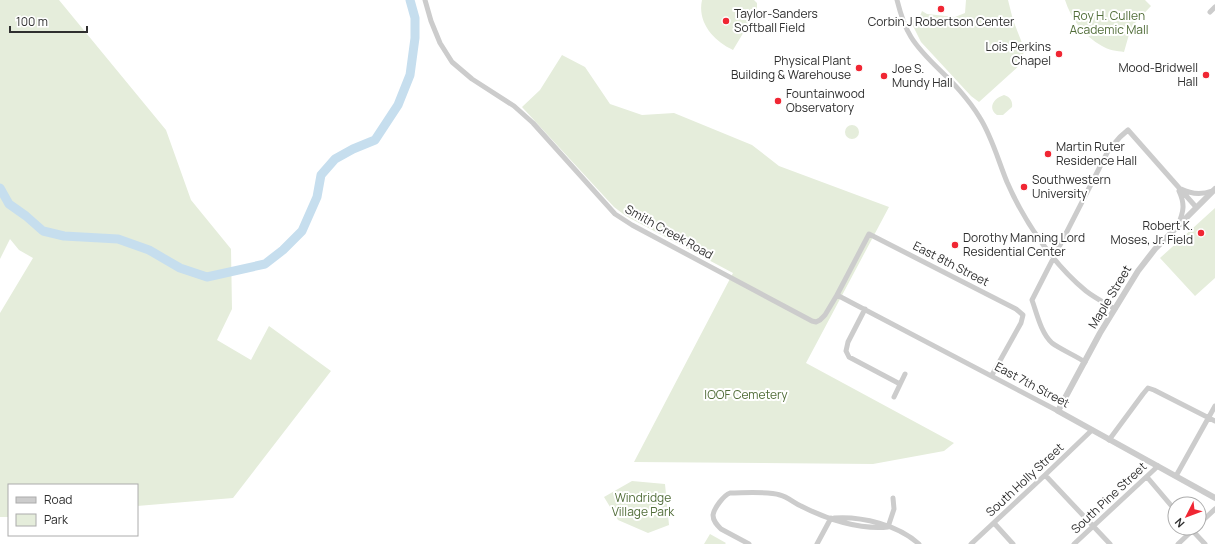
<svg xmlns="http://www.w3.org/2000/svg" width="1215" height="544" viewBox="0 0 1215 544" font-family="Manrope,sans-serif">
<rect width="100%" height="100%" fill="#fff"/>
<path fill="#e5eddb" d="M 0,0 L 59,0 L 166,130 L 191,200 L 231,249 L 232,309 L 217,340 L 251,360 L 269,326 L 331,371 L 233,498 L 137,506 L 137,485 L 9,485 L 9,517 L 0,517 L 0,313 L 33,258 L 19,250 L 10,239 L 0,259 Z
M 702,0 L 754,0 L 757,3 L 757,10 L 733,50 C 714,41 697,23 702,0 Z
M 966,0 L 1008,0 L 1013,20 L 1024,48 L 1022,63 L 979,102 L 971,96 L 921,42 L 910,20 L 918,21 L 922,11 L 927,14 L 955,17 L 965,13 Z
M 1065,0 L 1145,0 L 1151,6 L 1135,23 L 1130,31 L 1124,52 C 1117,51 1108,50 1102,46 C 1084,36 1071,19 1065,0 Z
M 562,55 L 585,67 L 610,104 L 642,115 L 674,113 L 752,145 L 779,166 L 889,207 L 806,363 L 954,443 L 944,451 L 873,464 L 634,462 L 733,273 L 626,216 L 614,207 L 522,107 L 540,90 Z
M 1004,95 C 1010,97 1013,101 1012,107 L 1003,115 L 997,115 C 987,108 994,98 1004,95 Z
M845 132a7 7 0 1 1 14 0a7 7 0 1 1-14 0Z
M 1215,208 L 1215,278 L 1195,296 L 1160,258 Z
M 632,481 L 665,484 L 669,525 L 648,533 L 618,520 L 604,497 Z
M 710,534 L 726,543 L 725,544 L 704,544 Z"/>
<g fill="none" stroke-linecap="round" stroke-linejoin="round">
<path stroke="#c6deee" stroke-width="9" d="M 0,188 L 9,204 L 26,216 L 43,231 L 64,236 L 118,239 L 149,250 L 180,268 L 207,277 L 265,264 L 283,250 L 302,231 L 317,197 L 321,175 L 335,159 L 353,149 L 375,140 L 398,105 L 410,75 L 415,38 L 415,18 L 410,0"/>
<path stroke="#ccc" stroke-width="5" d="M 425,0 L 431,21 L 440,43 L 452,62 L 472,79 L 514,106 L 533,123 L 615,214 L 632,225 L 812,321 L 816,322 L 820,320 L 825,315 L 837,295 L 869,234 L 1016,309 L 1023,315 L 1021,323 L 992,375
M 897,0 C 900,12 904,26 911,37 C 924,58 944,72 960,91 C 967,99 974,108 980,118 C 992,137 998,160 1007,182 C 1024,221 1053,264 1086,291 C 1095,298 1105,303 1115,309
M 1210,12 L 1215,7
M 1181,189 C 1191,194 1201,195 1212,191
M 1178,225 C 1184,211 1185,204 1179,191
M 837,295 L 1058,411
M 865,309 L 848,342 L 846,351 L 849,357 L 900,384
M 1085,362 C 1076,356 1060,349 1052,343 C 1041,333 1037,314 1032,300 L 1108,151 L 1120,137 L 1128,130 L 1196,207
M 894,397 L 905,374
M 1109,440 L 1143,394 L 1148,388 L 1154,390 L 1215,421
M 1045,475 L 1110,544
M 1176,476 L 1215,406
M 1147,477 L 1175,510
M 834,518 C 862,516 898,525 919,544
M 994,523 L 1013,544
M 1199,524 L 1215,509
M 888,527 L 894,509 L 893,498
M 1191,529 L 1205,544
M 749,544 L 721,529 C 717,525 713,521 713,515 C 714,508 724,495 730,493 C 744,493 767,491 780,495 C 788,497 794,503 801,506 C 826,519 860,530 888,527
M 817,544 L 831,518
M 971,544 L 1045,475 L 1092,430
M 1074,544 L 1158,466
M 1178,544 L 1195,528"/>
<path stroke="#ccc" stroke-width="6" d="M 1215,189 L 1155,249 L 1138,271 L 1100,333 L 1058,411 L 1215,498"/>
</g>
<g fill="#f02633" stroke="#fff" stroke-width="1.5">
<circle cx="941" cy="9" r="4"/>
<circle cx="726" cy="21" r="4"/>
<circle cx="1059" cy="54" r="4"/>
<circle cx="859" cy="68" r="4"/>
<circle cx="1206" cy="75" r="4"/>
<circle cx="884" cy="76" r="4"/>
<circle cx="778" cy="101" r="4"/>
<circle cx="1048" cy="154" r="4"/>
<circle cx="1024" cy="187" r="4"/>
<circle cx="1201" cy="233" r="4"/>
<circle cx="955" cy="245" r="4"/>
</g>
<g text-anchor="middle" stroke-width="4" stroke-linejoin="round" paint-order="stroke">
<g font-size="12" fill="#2f2f2f" stroke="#fff" text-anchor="start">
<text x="734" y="18">Taylor-Sanders<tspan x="734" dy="14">Softball Field</tspan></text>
<text x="941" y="26" text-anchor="middle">Corbin J Robertson Center</text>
<text x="1051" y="51" text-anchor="end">Lois Perkins<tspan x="1051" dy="14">Chapel</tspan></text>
<text x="851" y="65" text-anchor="end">Physical Plant<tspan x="851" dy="14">Building &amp; Warehouse</tspan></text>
<text x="1198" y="72" text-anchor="end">Mood-Bridwell<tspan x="1198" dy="14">Hall</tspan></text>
<text x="892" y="73">Joe S.<tspan x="892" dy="14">Mundy Hall</tspan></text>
<text x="786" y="98">Fountainwood<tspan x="786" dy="14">Observatory</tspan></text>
<text x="1056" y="151">Martin Ruter<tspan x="1056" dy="14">Residence Hall</tspan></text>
<text x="1032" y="184">Southwestern<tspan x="1032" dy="14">University</tspan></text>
<text x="1193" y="230" text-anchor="end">Robert K.<tspan x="1193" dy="14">Moses, Jr. Field</tspan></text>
<text x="963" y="242">Dorothy Manning Lord<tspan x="963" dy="14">Residential Center</tspan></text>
</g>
<g font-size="12" fill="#516d39" stroke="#fff">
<text x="1109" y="20">Roy H. Cullen<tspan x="1109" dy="14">Academic Mall</tspan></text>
<text x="746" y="399">IOOF Cemetery</text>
<text x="643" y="502">Windridge<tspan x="643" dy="14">Village Park</tspan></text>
</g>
<g font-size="12" fill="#2f2f2f" stroke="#fff">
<text transform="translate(669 232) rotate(29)" y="4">Smith Creek Road</text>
<text transform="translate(951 264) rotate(27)" y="4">East 8th Street</text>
<text transform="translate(1110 297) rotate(-59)" y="4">Maple Street</text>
<text transform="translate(1032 385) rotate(28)" y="4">East 7th Street</text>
<text transform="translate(1025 480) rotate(-43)" y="4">South Holly Street</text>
<text transform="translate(1109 498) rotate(-43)" y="4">South Pine Street</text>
</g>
</g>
<rect x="8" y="484" width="130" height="52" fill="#ffffff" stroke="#acacac"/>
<rect x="16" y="497" width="20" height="6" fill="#cccccc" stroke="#acacac"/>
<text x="44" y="504" font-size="12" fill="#2f2f2f">Road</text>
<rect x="16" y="514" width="20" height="12" fill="#e5eddb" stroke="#acacac"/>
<text x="44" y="524" font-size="12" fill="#2f2f2f">Park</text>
<g transform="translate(1187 516) rotate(228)"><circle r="19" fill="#ffffff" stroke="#acacac"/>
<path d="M0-3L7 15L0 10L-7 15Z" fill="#f02633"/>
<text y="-6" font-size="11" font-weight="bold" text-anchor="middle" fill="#2f2f2f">N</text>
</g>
<path d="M10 26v6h77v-6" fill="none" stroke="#2f2f2f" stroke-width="2"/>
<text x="16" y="26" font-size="12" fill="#2f2f2f" stroke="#ffffff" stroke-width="3" paint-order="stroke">100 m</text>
</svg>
